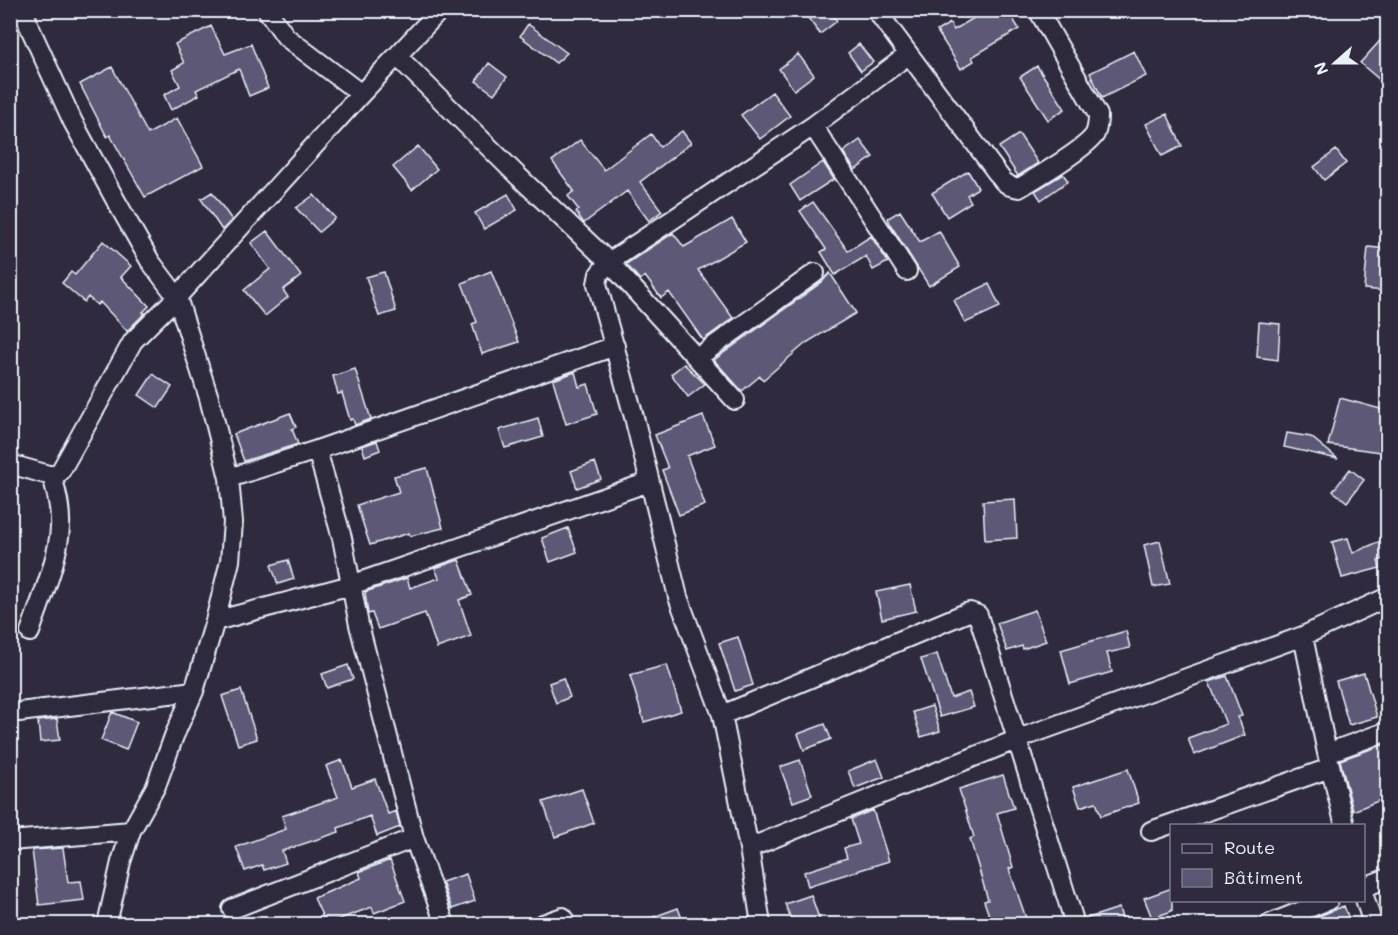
<svg xmlns="http://www.w3.org/2000/svg" width="1398" height="935" viewBox="0 0 1398 935" font-family="Mali,sans-serif">
<rect width="100%" height="100%" fill="#2f2a3d"/>
<filter id="ink" filterUnits="userSpaceOnUse"><feTurbulence type="fractalNoise" baseFrequency=".0167" numOctaves="2"/><feDisplacementMap in="SourceGraphic" scale="12" xChannelSelector="R" yChannelSelector="G"/><feConvolveMatrix kernelMatrix="1 2 1 2 8 2 1 2 1" color-interpolation-filters="sRGB"/></filter>
<g filter="url(#ink)">
<path fill="#5b5876" stroke="#e8f1f8" stroke-width="1.5" d="M 802,10 L 829,10 L 837,21 L 820,34 Z
M 987,10 L 1008,10 L 1019,29 L 972,57 L 974,61 L 961,69 L 937,31 L 950,23 L 954,30 Z
M 528,24 L 567,53 L 556,63 L 520,36 Z
M 211,26 L 225,54 L 251,44 L 268,88 L 249,96 L 239,69 L 196,90 L 199,95 L 171,110 L 164,95 L 180,86 L 172,70 L 184,63 L 175,44 Z
M 1388,32 L 1388,74 L 1381,81 L 1360,63 Z
M 859,44 L 873,62 L 861,71 L 848,53 Z
M 1134,51 L 1146,76 L 1102,98 L 1090,73 Z
M 798,54 L 814,75 L 794,90 L 779,69 Z
M 489,63 L 507,77 L 494,94 L 476,81 Z
M 1037,66 L 1065,109 L 1048,120 L 1020,77 Z
M 112,67 L 148,134 L 177,118 L 203,166 L 145,197 L 110,135 L 107,137 L 80,84 Z
M 772,92 L 790,116 L 760,139 L 741,115 Z
M 1167,114 L 1182,146 L 1162,156 L 1146,124 Z
M 682,131 L 691,143 L 640,182 L 662,211 L 649,221 L 627,191 L 584,223 L 583,222 L 576,212 L 579,210 L 568,196 L 574,191 L 552,161 L 580,140 L 604,170 L 651,134 L 660,147 Z
M 1019,134 L 1038,163 L 1018,176 L 999,147 Z
M 860,140 L 873,157 L 855,170 L 843,152 Z
M 418,146 L 437,169 L 412,190 L 393,167 Z
M 1336,150 L 1346,163 L 1324,180 L 1314,167 Z
M 823,162 L 834,179 L 800,201 L 790,185 Z
M 968,171 L 978,188 L 967,195 L 971,202 L 947,217 L 932,193 Z
M 1063,174 L 1068,181 L 1041,200 L 1035,191 Z
M 212,192 L 232,220 L 222,230 L 201,199 Z
M 508,194 L 517,210 L 484,229 L 475,213 Z
M 314,195 L 335,218 L 319,232 L 296,208 Z
M 813,202 L 848,251 L 871,236 L 888,262 L 873,270 L 866,256 L 835,275 L 821,252 L 826,249 L 800,211 Z
M 900,211 L 920,242 L 939,231 L 960,267 L 929,286 L 890,224 L 888,218 Z
M 732,219 L 746,242 L 698,270 L 733,318 L 703,340 L 669,292 L 661,298 L 645,276 L 640,280 L 626,264 L 673,233 L 684,247 Z
M 267,231 L 301,276 L 283,290 L 288,297 L 265,316 L 244,290 L 270,269 L 251,243 Z
M 103,241 L 131,266 L 121,277 L 149,306 L 143,312 L 145,313 L 127,331 L 100,302 L 97,305 L 88,297 L 84,302 L 62,283 L 71,272 L 75,275 Z
M 1368,247 L 1388,249 L 1385,291 L 1364,289 Z
M 491,271 L 519,342 L 482,354 L 472,324 L 477,322 L 462,283 Z
M 384,272 L 396,311 L 379,316 L 366,277 Z
M 830,273 L 856,313 L 806,343 L 763,380 L 760,376 L 742,391 L 714,360 L 822,282 Z
M 989,284 L 1000,307 L 965,323 L 954,300 Z
M 1259,322 L 1280,324 L 1278,360 L 1257,357 Z
M 684,364 L 705,384 L 688,397 L 671,374 Z
M 355,369 L 371,419 L 355,425 L 353,419 L 350,420 L 342,393 L 338,394 L 333,376 Z
M 575,372 L 579,387 L 588,384 L 597,414 L 566,424 L 553,380 Z
M 153,374 L 172,387 L 158,408 L 139,395 Z
M 1340,398 L 1388,411 L 1388,453 L 1328,445 Z
M 290,413 L 296,427 L 292,429 L 298,444 L 244,461 L 234,434 Z
M 703,416 L 715,445 L 687,456 L 705,505 L 679,515 L 662,470 L 668,468 L 655,435 Z
M 538,418 L 543,437 L 505,448 L 499,430 Z
M 1287,433 L 1311,437 L 1338,459 L 1284,447 Z
M 377,441 L 380,450 L 365,456 L 362,446 Z
M 595,462 L 601,479 L 577,488 L 571,471 Z
M 427,468 L 443,528 L 410,536 L 409,533 L 370,545 L 357,505 L 399,492 L 394,476 Z
M 1350,469 L 1364,480 L 1347,502 L 1333,491 Z
M 1015,499 L 1017,538 L 985,540 L 983,501 Z
M 568,528 L 577,552 L 550,562 L 542,538 Z
M 1348,538 L 1353,553 L 1388,538 L 1388,557 L 1378,561 L 1380,568 L 1342,578 L 1332,542 Z
M 1160,541 L 1170,584 L 1153,587 L 1144,545 Z
M 288,560 L 294,579 L 278,584 L 271,565 Z
M 459,560 L 472,595 L 459,600 L 471,636 L 437,648 L 425,613 L 378,629 L 372,613 L 368,614 L 365,592 L 407,578 L 410,588 L 439,578 L 435,568 Z
M 910,585 L 916,611 L 882,619 L 876,592 Z
M 1035,610 L 1046,641 L 1023,649 L 1022,646 L 1007,651 L 997,623 Z
M 1126,631 L 1130,648 L 1107,653 L 1112,672 L 1070,684 L 1061,650 Z
M 738,637 L 753,685 L 735,691 L 719,643 Z
M 937,654 L 951,698 L 969,692 L 974,707 L 940,717 L 921,659 Z
M 348,665 L 353,679 L 327,688 L 322,674 Z
M 667,665 L 681,711 L 644,722 L 630,675 Z
M 1364,673 L 1377,717 L 1349,725 L 1336,681 Z
M 1227,676 L 1242,716 L 1238,717 L 1245,735 L 1194,755 L 1188,738 L 1226,724 L 1209,682 Z
M 563,678 L 570,697 L 556,703 L 549,683 Z
M 241,690 L 257,739 L 238,745 L 222,696 Z
M 932,706 L 940,731 L 921,737 L 913,712 Z
M 112,712 L 137,722 L 126,750 L 101,740 Z
M 57,719 L 60,740 L 40,742 L 38,721 Z
M 825,724 L 831,739 L 804,750 L 798,734 Z
M 1388,743 L 1388,797 L 1353,811 L 1340,760 Z
M 877,759 L 884,777 L 855,788 L 848,771 Z
M 342,760 L 352,787 L 375,779 L 388,814 L 396,811 L 400,827 L 377,836 L 370,816 L 338,828 L 339,832 L 282,851 L 286,863 L 264,870 L 262,865 L 245,871 L 236,847 L 286,829 L 282,816 L 338,797 L 326,766 Z
M 800,760 L 812,795 L 793,802 L 780,767 Z
M 1128,769 L 1139,803 L 1101,816 L 1096,802 L 1080,807 L 1073,787 Z
M 1003,775 L 1014,808 L 997,813 L 1013,867 L 1009,869 L 1028,924 L 992,924 L 984,901 L 988,900 L 970,839 L 974,837 L 959,789 Z
M 582,789 L 594,823 L 555,837 L 543,802 Z
M 873,810 L 889,861 L 808,886 L 804,872 L 847,858 L 844,848 L 859,844 L 851,819 Z
M 63,848 L 68,882 L 81,881 L 84,900 L 39,905 L 32,850 Z
M 390,860 L 405,901 L 374,913 L 372,907 L 326,924 L 314,898 L 361,878 L 359,872 Z
M 466,874 L 475,901 L 452,909 L 442,882 Z
M 1172,888 L 1172,911 L 1152,918 L 1144,898 Z
M 811,895 L 821,924 L 793,924 L 785,904 Z
M 1344,906 L 1351,924 L 1299,924 Z
M 678,908 L 684,924 L 637,924 L 637,923 Z
M 1119,908 L 1124,924 L 1086,924 L 1085,919 Z"/>
<g fill="none" stroke-linecap="round" stroke-linejoin="round">
<g stroke="#e8f1f8" stroke-width="22">
<path id="street" d="M 24,10 L 29,26 L 73,122 L 115,199 L 150,261 L 177,297 L 209,398 L 229,478 L 233,522 L 230,561 L 215,621 L 194,691 L 174,736 L 156,786 L 131,831 L 121,862 L 107,924
M 267,10 L 286,37 L 361,94
M 876,10 L 1003,181 L 1010,186 L 1019,188 C 1036,178 1087,148 1095,134 C 1098,127 1098,122 1098,115 L 1038,10
M 397,56 L 519,177 L 609,262 L 735,400
M 813,126 L 907,271
M 697,358 L 815,273
M 317,450 L 342,538 L 359,625 L 414,838 L 445,924
M 10,464 L 52,476 L 60,472 L 133,341 L 177,297 L 361,94 L 440,10
M 229,478 L 317,450 L 615,346
M 215,621 L 351,585 L 649,482
M 30,632 C 40,602 59,558 60,527 C 61,509 57,493 52,476
M 1303,636 L 1327,753 L 1345,826
M 19,712 L 194,691
M 722,715 L 966,613 L 970,612 L 978,615 L 1075,924
M 1327,753 L 1388,731
M 1151,831 L 1330,768
M 10,841 L 131,831
M 749,848 L 1018,739 L 1303,636 L 1388,597
M 1364,887 L 1388,878
M 1364,896 L 1373,924
M 232,909 L 414,838
M 543,924 L 563,917
M 761,924 L 749,848 L 722,715 L 678,597 L 634,417 L 597,284 L 599,274 L 609,262 L 813,126 L 908,55
M 1269,924 L 1329,900"/>
</g>
<use href="#street" stroke="#2f2a3d" stroke-width="18"/>
</g>
</g>
<rect width="1398" height="935" fill="none" stroke="#2f2a3d" stroke-width="36"/>
<rect x="18" y="18" width="1362" height="899" fill="none" stroke="#e8f1f8" stroke-width="2" filter="url(#ink)"/>
<rect x="1170" y="824" width="195" height="78" fill="#2f2a3d" stroke="#797a88" stroke-width="1.5"/>
<rect x="1182" y="844" width="30" height="9" fill="#2f2a3d" stroke="#797a88" stroke-width="1.5"/>
<text x="1224" y="854" font-size="18" fill="#e8f1f8">Route</text>
<rect x="1182" y="869" width="30" height="18" fill="#5b5876" stroke="#797a88" stroke-width="1.5"/>
<text x="1224" y="884" font-size="18" fill="#e8f1f8">Bâtiment</text>
<g transform="translate(1335 63) rotate(249)" stroke="#2f2a3d" stroke-width="4.5" paint-order="stroke">
<path d="M0-4.5L10 22L0 15L-10 22Z" fill="#e8f1f8"/>
<text y="-9" font-size="16" font-weight="bold" text-anchor="middle" fill="#e8f1f8">N</text>
</g>
</svg>
